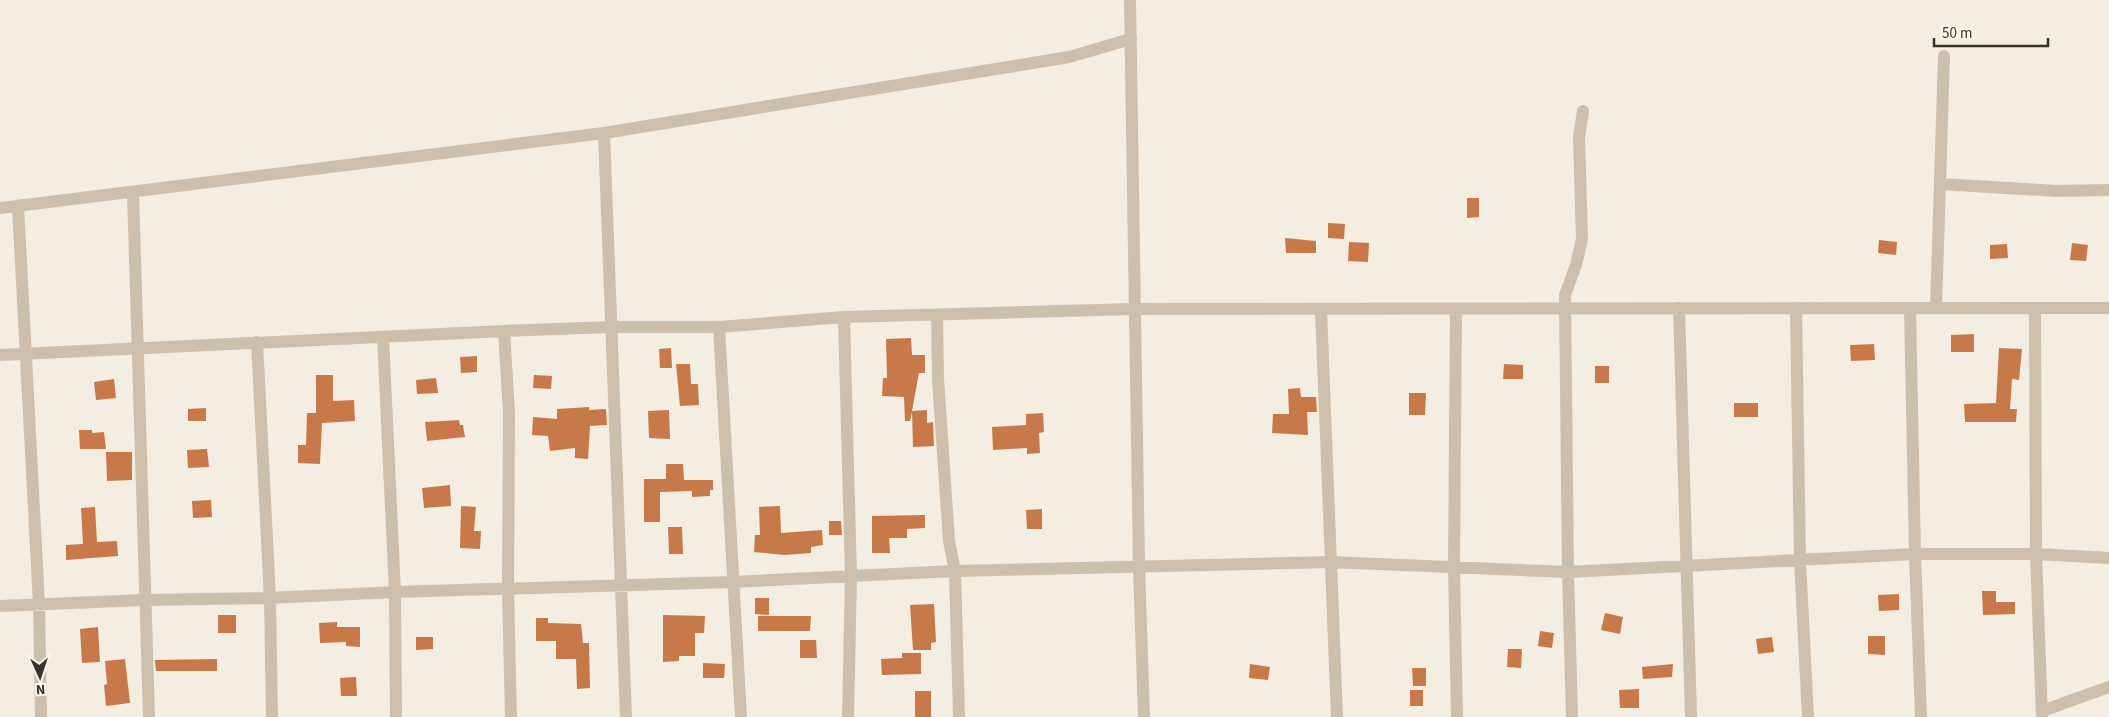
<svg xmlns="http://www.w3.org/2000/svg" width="2109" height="717" viewBox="0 0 2109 717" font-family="'Source Sans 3',sans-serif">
<rect width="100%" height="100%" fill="#f4ede1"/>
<path fill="#c8794a" d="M 1467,198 L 1479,198 L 1479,217 L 1467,218 Z
M 1328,223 L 1345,224 L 1344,239 L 1328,238 Z
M 1285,238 L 1316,241 L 1316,253 L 1286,253 Z
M 1879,240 L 1897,242 L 1896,255 L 1878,253 Z
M 1349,242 L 1369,243 L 1368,262 L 1348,261 Z
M 2072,243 L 2088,245 L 2086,261 L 2070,260 Z
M 2007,244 L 2008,258 L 1990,259 L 1990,245 Z
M 1974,334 L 1974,352 L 1951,352 L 1951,335 Z
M 911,338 L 912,355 L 925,355 L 925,373 L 919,373 L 912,411 L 927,410 L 927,423 L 933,422 L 934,446 L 913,447 L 912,412 L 910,421 L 905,421 L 904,397 L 882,396 L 883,378 L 887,378 L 886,339 Z
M 1874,344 L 1875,360 L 1851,361 L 1850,345 Z
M 671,348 L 672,368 L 660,368 L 659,349 Z
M 1999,348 L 2022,349 L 2019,380 L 2012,379 L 2010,409 L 2017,409 L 2016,422 L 1965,422 L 1964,404 L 1996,403 Z
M 477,356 L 477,372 L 461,373 L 460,357 Z
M 676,364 L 690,364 L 691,384 L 698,384 L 699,405 L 680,406 Z
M 1504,364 L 1523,365 L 1523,379 L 1503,379 Z
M 1595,366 L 1609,366 L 1609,383 L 1595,383 Z
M 316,375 L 333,375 L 333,401 L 354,400 L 355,421 L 322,423 L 320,464 L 298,463 L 298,445 L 306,445 L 307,413 L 316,413 Z
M 534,375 L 552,376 L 551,389 L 533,388 Z
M 436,378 L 438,393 L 417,394 L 416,380 Z
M 114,379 L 116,398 L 96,400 L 94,382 Z
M 1300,388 L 1301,397 L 1316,397 L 1317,412 L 1307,412 L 1308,435 L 1272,433 L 1273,414 L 1289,414 L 1288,389 Z
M 1409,393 L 1426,393 L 1425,415 L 1409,415 Z
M 1734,403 L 1758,403 L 1758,417 L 1734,417 Z
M 589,407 L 589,410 L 606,409 L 607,425 L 590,426 L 588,459 L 575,458 L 575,448 L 550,451 L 548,436 L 532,435 L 533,417 L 557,419 L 557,409 Z
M 206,408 L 206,421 L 188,421 L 188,409 Z
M 669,410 L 670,439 L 649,438 L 648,411 Z
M 1043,413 L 1044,432 L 1039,433 L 1040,453 L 1027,454 L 1027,448 L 993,450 L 992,427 L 1026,425 L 1026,414 Z
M 459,420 L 460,425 L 463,425 L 465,437 L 427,441 L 425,422 Z
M 79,430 L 92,430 L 92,433 L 104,432 L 106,449 L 80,449 Z
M 207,449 L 209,467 L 188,468 L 187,450 Z
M 106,452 L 132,452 L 132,480 L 107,481 Z
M 666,464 L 683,464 L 684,480 L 713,480 L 713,490 L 710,490 L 710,496 L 692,497 L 692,491 L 660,492 L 660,522 L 644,522 L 644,479 L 666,479 Z
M 450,485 L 451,506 L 424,508 L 422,488 Z
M 211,500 L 212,517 L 193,518 L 192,501 Z
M 461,506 L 476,507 L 474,531 L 481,531 L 480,549 L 460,548 Z
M 780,506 L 781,533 L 822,530 L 823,545 L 811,547 L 811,553 L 784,555 L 754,552 L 755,535 L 760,535 L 759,507 Z
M 95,507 L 97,542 L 117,541 L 118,556 L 66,560 L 66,545 L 83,544 L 81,508 Z
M 1042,509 L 1042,529 L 1027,529 L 1026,510 Z
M 925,515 L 925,528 L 907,529 L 907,538 L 889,538 L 890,553 L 872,553 L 872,516 Z
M 829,521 L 841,521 L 842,535 L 829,535 Z
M 668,527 L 682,527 L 683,554 L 669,554 Z
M 1982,591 L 1996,591 L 1996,602 L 2015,602 L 2015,614 L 1983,615 Z
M 1899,594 L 1899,610 L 1879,611 L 1878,595 Z
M 755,598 L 769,598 L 769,615 L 755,614 Z
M 934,604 L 936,642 L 931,643 L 931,650 L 913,650 L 910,605 Z
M 1605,613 L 1623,617 L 1620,634 L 1601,630 Z
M 218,615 L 236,615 L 236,633 L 218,633 Z
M 663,615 L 705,616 L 704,633 L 695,633 L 695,656 L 679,656 L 679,661 L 663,662 Z
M 758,616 L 811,616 L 810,631 L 758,631 Z
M 536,618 L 548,618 L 548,623 L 581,624 L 583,643 L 589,643 L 590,688 L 577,689 L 576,659 L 556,659 L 556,641 L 536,641 Z
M 337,622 L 337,627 L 360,627 L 360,647 L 346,646 L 346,642 L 320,643 L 319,623 Z
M 98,627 L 100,662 L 82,663 L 80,629 Z
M 1540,631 L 1554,633 L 1552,648 L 1538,646 Z
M 1868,636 L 1885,636 L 1885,655 L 1868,654 Z
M 416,637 L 433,637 L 433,649 L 416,650 Z
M 1772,637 L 1774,652 L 1758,654 L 1756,639 Z
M 800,640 L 816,640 L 817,658 L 800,658 Z
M 1508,649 L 1522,649 L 1521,668 L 1507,667 Z
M 902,653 L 921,653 L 921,674 L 882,675 L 881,659 L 902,658 Z
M 125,659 L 130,703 L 106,706 L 104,685 L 107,684 L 105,661 Z
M 217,659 L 217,671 L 156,671 L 155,660 Z
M 703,663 L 725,664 L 724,678 L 703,678 Z
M 1250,664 L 1270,667 L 1268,680 L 1249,678 Z
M 1673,664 L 1672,677 L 1643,679 L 1642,667 Z
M 1412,668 L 1426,668 L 1426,686 L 1413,686 Z
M 356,677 L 357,696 L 341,696 L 340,678 Z
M 1639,689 L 1639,708 L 1620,708 L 1619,690 Z
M 1410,690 L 1423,690 L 1423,706 L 1410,706 Z
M 915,691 L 931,691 L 931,717 L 915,717 Z"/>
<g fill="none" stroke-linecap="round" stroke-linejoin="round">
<path stroke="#cdbfac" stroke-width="12" d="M 1940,184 L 2057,191 L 2109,190
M 133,193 L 149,717
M 18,206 L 39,604 L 41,717
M 0,208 L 604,133
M 1679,308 L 1691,717
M 1796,308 L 1800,560 L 1808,717
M 1910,308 L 1915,554 L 1921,717
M 1936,308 L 1944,56
M 2035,308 L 2036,554 L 2042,717
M 1321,309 L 1337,717
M 1456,309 L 1454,567 L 1457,717
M 937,314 L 938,379 L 949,541 L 955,571 L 959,717
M 844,317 L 851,576 L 848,717
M 719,327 L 741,717
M 504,331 L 509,413 L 508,590 L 511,717
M 383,337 L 395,592 L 396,717
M 257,342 L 270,598 L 272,717
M 0,355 L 504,331 L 611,327 L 719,327 L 844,317 L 1136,309 L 2109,308
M 0,606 L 144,600 L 270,598 L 395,592 L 733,582 L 955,571 L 1331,562 L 1568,572 L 1915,554 L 2036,554 L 2109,558
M 2042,711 L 2109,687
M 626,717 L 604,133 L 1069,57 L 1131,39
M 1572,717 L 1568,572 L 1565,295 L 1576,265 L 1582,239 L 1579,137 L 1583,111"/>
<path stroke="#cdbfac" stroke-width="12" d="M 1130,0 L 1139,567 L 1144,717"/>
</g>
<g transform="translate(40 677) rotate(177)" stroke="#fbf7ed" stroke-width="4" paint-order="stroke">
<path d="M0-4L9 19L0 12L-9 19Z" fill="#3b322b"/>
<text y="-8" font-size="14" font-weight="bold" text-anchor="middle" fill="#3b322b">N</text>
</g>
<path d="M1934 38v8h114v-8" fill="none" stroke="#3b322b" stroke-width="2.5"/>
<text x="1942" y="38" font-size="15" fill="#3b322b" stroke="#fbf7ed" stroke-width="4" paint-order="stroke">50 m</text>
</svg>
